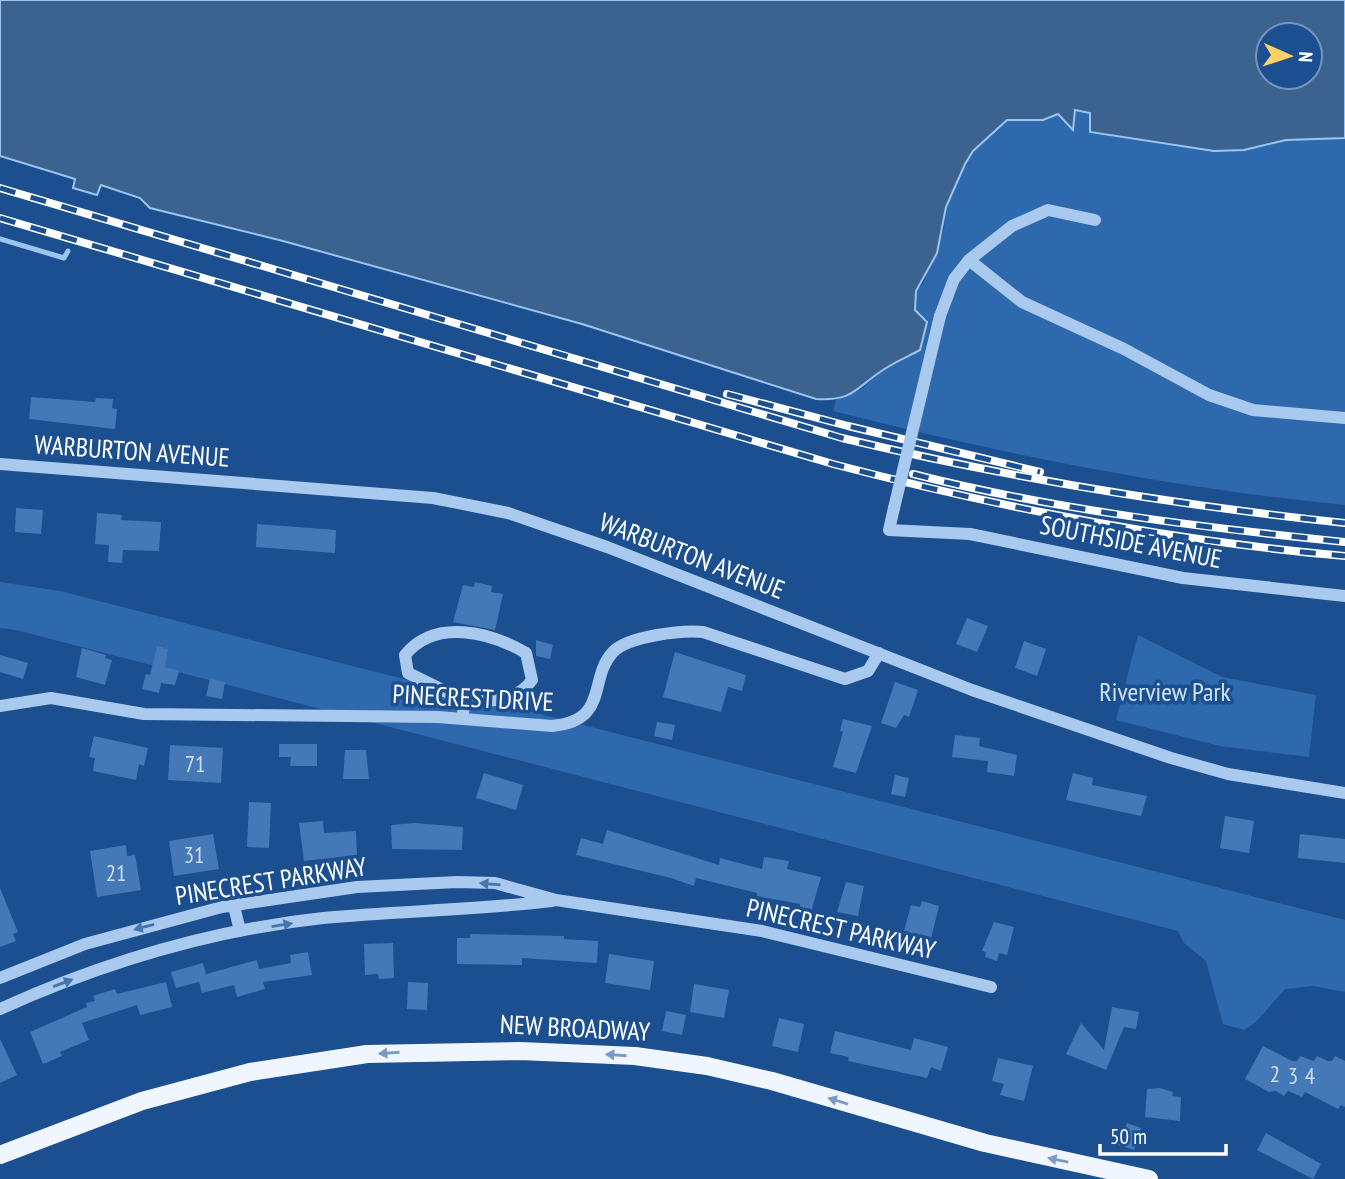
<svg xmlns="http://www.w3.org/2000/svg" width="1345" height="1179" viewBox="0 0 1345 1179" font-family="'PT Sans Narrow',sans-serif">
<rect width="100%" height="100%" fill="#1b4f8f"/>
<path fill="#2e69ad" d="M 1075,110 L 1090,113 L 1090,132 L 1197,148 L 1244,150 L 1285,140 L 1345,138 L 1345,505 C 1172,488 1001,454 833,411 L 836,400 L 862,389 L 880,372 L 920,350 L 919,318 L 915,310 L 916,291 L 924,282 L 944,229 L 946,207 L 972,151 L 1007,120 L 1043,120 L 1059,114 L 1073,129 Z
M 0,582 L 60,591 L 1345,920 L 1345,992 L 1313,986 L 1285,989 L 1256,1022 L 1244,1030 L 1223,1024 L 1206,961 L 1184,943 L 1178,931 L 16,630 L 0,628 Z
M 1138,635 L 1222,677 L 1316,695 L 1309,757 L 1220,746 L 1116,720 Z"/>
<path fill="#3c6290" stroke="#9cc4f0" stroke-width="2" fill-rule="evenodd" d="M 0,0 L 1345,0 L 1345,138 L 1286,140 L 1244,150 L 1214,151 L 1090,132 L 1090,113 L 1075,110 L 1073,130 L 1058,114 L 1043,120 L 1007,120 L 973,151 L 965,164 L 946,207 L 937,253 L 916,291 L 915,310 L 927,322 L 920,350 C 907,357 892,363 880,372 C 854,390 852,401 816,399 L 582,324 L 283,241 L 150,208 L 140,198 L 101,185 L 97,195 L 73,188 L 75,179 L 0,156 ZM 1268,35 L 1310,35 L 1310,77 L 1268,77 Z"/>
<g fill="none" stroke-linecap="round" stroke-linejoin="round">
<path stroke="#9cc4f0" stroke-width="5" d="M 0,239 L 64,258 L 68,251"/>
</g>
<path fill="#4478b7" d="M 31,397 L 95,402 L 96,398 L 113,399 L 112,408 L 117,409 L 115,429 L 29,419 Z
M 16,508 L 43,510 L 41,534 L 15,532 Z
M 97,513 L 122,515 L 121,520 L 161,522 L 159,551 L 123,550 L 122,563 L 108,562 L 109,545 L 95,544 Z
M 257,524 L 336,530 L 335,553 L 256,547 Z
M 475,582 L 492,586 L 491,592 L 503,594 L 495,630 L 453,622 L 463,585 L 474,587 Z
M 967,618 L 988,626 L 977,652 L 956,644 Z
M 536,640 L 553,645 L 550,659 L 536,656 Z
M 1024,641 L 1046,649 L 1037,676 L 1015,668 Z
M 157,646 L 168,649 L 165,667 L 179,671 L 175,685 L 161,683 L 159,693 L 142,689 L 146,674 L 150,675 Z
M 82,648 L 106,655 L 105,658 L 112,660 L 105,685 L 76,677 Z
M 675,652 L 746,675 L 742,691 L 728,687 L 721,712 L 663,697 Z
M 0,655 L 28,663 L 23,679 L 0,672 Z
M 210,679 L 225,682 L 222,699 L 206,696 Z
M 895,682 L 918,690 L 909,717 L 904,715 L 896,728 L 881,723 Z
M 843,719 L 872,726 L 856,773 L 833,767 L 843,732 L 840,731 Z
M 657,722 L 675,725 L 672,740 L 654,736 Z
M 955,735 L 980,738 L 979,746 L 1017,755 L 1014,776 L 987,772 L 988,761 L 952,757 Z
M 94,736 L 148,748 L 144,766 L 139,764 L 136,780 L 93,771 L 95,758 L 89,757 Z
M 279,744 L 317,744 L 317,766 L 290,766 L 291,757 L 279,757 Z
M 170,745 L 223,748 L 221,783 L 168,780 Z
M 345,750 L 366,750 L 369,779 L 343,779 Z
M 484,773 L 523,785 L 516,810 L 476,798 Z
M 1073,773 L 1093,778 L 1092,785 L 1147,796 L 1141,816 L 1066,800 Z
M 895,775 L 909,778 L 905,797 L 891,794 Z
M 249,802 L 271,803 L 269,848 L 247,847 Z
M 1225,816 L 1254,821 L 1249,853 L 1220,848 Z
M 323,821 L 324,833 L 356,831 L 357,855 L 304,861 L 299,823 Z
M 415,823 L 463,827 L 462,850 L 392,849 L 391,825 Z
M 607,830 L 719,865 L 720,858 L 762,869 L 764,857 L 789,861 L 787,869 L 821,877 L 811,912 L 799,909 L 800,904 L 757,896 L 757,893 L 696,878 L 694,886 L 671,878 L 576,855 L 581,838 L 603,844 Z
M 213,834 L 219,869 L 174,876 L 169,841 Z
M 1300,834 L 1345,839 L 1345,863 L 1298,858 Z
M 126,845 L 127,856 L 135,855 L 141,890 L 97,897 L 90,851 Z
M 846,882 L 864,886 L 858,916 L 837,912 Z
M 0,888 L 18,932 L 13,934 L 16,941 L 0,947 Z
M 922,901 L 939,906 L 930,943 L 911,938 L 912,934 L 904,931 L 911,905 L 920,907 Z
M 994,922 L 1014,927 L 1007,955 L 999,953 L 997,961 L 985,957 L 986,952 L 982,951 Z
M 470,934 L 564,936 L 564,939 L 598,941 L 597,963 L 522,958 L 522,965 L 457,964 L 457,938 L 470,938 Z
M 393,943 L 394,978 L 379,979 L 378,974 L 365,975 L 364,944 Z
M 308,952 L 312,975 L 263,982 L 265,989 L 237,997 L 234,985 L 202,993 L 199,982 L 176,988 L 171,972 L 203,963 L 206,974 L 257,960 L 259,969 L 291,963 L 290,955 Z
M 609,954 L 654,961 L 650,990 L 605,983 Z
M 166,982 L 172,1007 L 140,1015 L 137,1005 L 82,1023 L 89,1040 L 60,1052 L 62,1056 L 43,1064 L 30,1032 L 87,1007 L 86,1003 L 95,1001 L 93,996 L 115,989 L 117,994 Z
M 408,982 L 428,983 L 427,1010 L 407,1009 Z
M 694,984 L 729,990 L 724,1018 L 690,1012 Z
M 1112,1007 L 1139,1012 L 1136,1029 L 1124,1027 L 1106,1070 L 1066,1054 L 1081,1023 L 1104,1050 Z
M 666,1011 L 686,1015 L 682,1035 L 662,1031 Z
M 779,1018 L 804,1024 L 798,1052 L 772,1046 Z
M 835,1031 L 911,1050 L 914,1038 L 948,1047 L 941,1071 L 931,1067 L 927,1078 L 848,1061 L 849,1057 L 830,1053 Z
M 0,1039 L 17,1075 L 0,1083 Z
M 1263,1046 L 1292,1061 L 1297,1061 L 1300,1056 L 1314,1061 L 1317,1056 L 1328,1061 L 1332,1061 L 1335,1056 L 1345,1061 L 1345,1107 L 1341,1105 L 1338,1109 L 1305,1092 L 1302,1097 L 1288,1091 L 1284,1096 L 1276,1091 L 1269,1092 L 1245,1079 Z
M 998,1058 L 1033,1066 L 1024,1101 L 1000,1095 L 1004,1084 L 992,1081 Z
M 1160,1088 L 1173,1092 L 1172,1096 L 1181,1097 L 1180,1121 L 1145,1117 L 1147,1089 Z
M 1127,1123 L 1141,1128 L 1134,1150 L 1119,1145 Z
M 1266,1133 L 1321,1164 L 1313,1179 L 1257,1150 Z"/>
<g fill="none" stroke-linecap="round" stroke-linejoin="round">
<path stroke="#a9c9ee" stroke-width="12" d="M 969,260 L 1022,302 L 1124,349 L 1209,395 L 1253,410 L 1345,418
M 940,316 L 954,279 L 969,260 L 1012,226 L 1048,210 L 1095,220
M 0,464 L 433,498 L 508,513 L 607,547 L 972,690 L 1171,758 L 1228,774 L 1345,793
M 894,508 L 889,530 L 970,534 L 1183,578 L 1345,596
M 0,706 L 51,698 L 144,714 L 438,717 L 552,726 C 610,721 588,678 613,652 C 628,636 682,630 703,632 L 845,679 L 868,671 L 879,653
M 462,719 L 465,701 L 408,673 L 405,655 C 435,618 490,632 526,653 L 532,680 C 518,701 489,702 465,701
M 234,906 L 240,931
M 0,978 L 85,944 L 222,907 L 357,887 L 457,882 L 495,883 L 556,900 L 762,931 L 991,987
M 0,1009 C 102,963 211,930 323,918 C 399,911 476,910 552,901"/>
<path stroke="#f0f6ff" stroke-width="18" d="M 0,1155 L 142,1101 L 250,1072 L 367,1054 L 520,1051 L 635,1056 L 707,1066 L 772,1081 L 985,1143 L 1149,1179"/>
<g stroke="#fff" stroke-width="8">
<path id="rail" d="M 0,188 L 842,438 C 1009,478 1175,505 1345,523
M 0,218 L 833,464 C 1001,508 1172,541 1345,556
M 727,394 L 848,426 L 1040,472
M 913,474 C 1055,510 1200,527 1345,542"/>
</g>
<use href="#rail" stroke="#1b4f8f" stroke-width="5" stroke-dasharray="16" stroke-linecap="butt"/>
<path stroke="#a9c9ee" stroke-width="12" d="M 894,508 L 940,316"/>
</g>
<defs><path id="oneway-solid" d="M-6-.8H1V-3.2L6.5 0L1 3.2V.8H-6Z" transform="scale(1.75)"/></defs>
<g fill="#4674ac">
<use href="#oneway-solid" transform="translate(490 884) rotate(-175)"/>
<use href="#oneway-solid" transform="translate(282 925) rotate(-9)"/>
<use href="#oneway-solid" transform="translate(144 927) rotate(165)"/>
<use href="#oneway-solid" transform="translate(63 983) rotate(-20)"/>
</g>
<g fill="#7b9ac1">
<use href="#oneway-solid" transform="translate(389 1053) rotate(176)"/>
<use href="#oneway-solid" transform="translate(616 1055) rotate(-176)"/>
<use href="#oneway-solid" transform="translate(838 1101) rotate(-163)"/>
<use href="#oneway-solid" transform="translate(1058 1160) rotate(-168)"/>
</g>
<g text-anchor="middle" stroke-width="7" stroke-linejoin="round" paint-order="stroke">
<g font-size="23" fill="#d0dded">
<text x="195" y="772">71</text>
<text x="194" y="863">31</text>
<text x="116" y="881">21</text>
<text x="1275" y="1082">2</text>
<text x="1293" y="1084">3</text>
<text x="1310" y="1084">4</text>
</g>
<g font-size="26" fill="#fff" stroke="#1b4f8f">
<text transform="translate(132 451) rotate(4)" y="9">WARBURTON AVENUE</text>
<text transform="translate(1131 542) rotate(11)" y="9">SOUTHSIDE AVENUE</text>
<text transform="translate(692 556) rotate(21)" y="9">WARBURTON AVENUE</text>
<text transform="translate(473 698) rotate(3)" y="9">PINECREST DRIVE</text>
<text transform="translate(271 881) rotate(-9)" y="9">PINECREST PARKWAY</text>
<text transform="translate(841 929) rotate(13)" y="9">PINECREST PARKWAY</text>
<text transform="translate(575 1028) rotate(3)" y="9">NEW BROADWAY</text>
</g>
<g font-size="26" fill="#cfe3fa" stroke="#1b4f8f">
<text x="1165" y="701">Riverview Park</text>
</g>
</g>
<g transform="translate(1289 56) rotate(93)"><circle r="33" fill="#1b4f8f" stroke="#7695bc" stroke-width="2"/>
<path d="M0-5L12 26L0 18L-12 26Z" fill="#ffd166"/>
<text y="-10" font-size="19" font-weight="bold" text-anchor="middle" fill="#ffffff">N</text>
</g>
<path d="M1100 1144v10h126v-10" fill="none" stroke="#ffffff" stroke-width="3.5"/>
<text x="1110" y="1144" font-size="21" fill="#ffffff" stroke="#1b4f8f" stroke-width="5" paint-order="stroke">50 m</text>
</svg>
